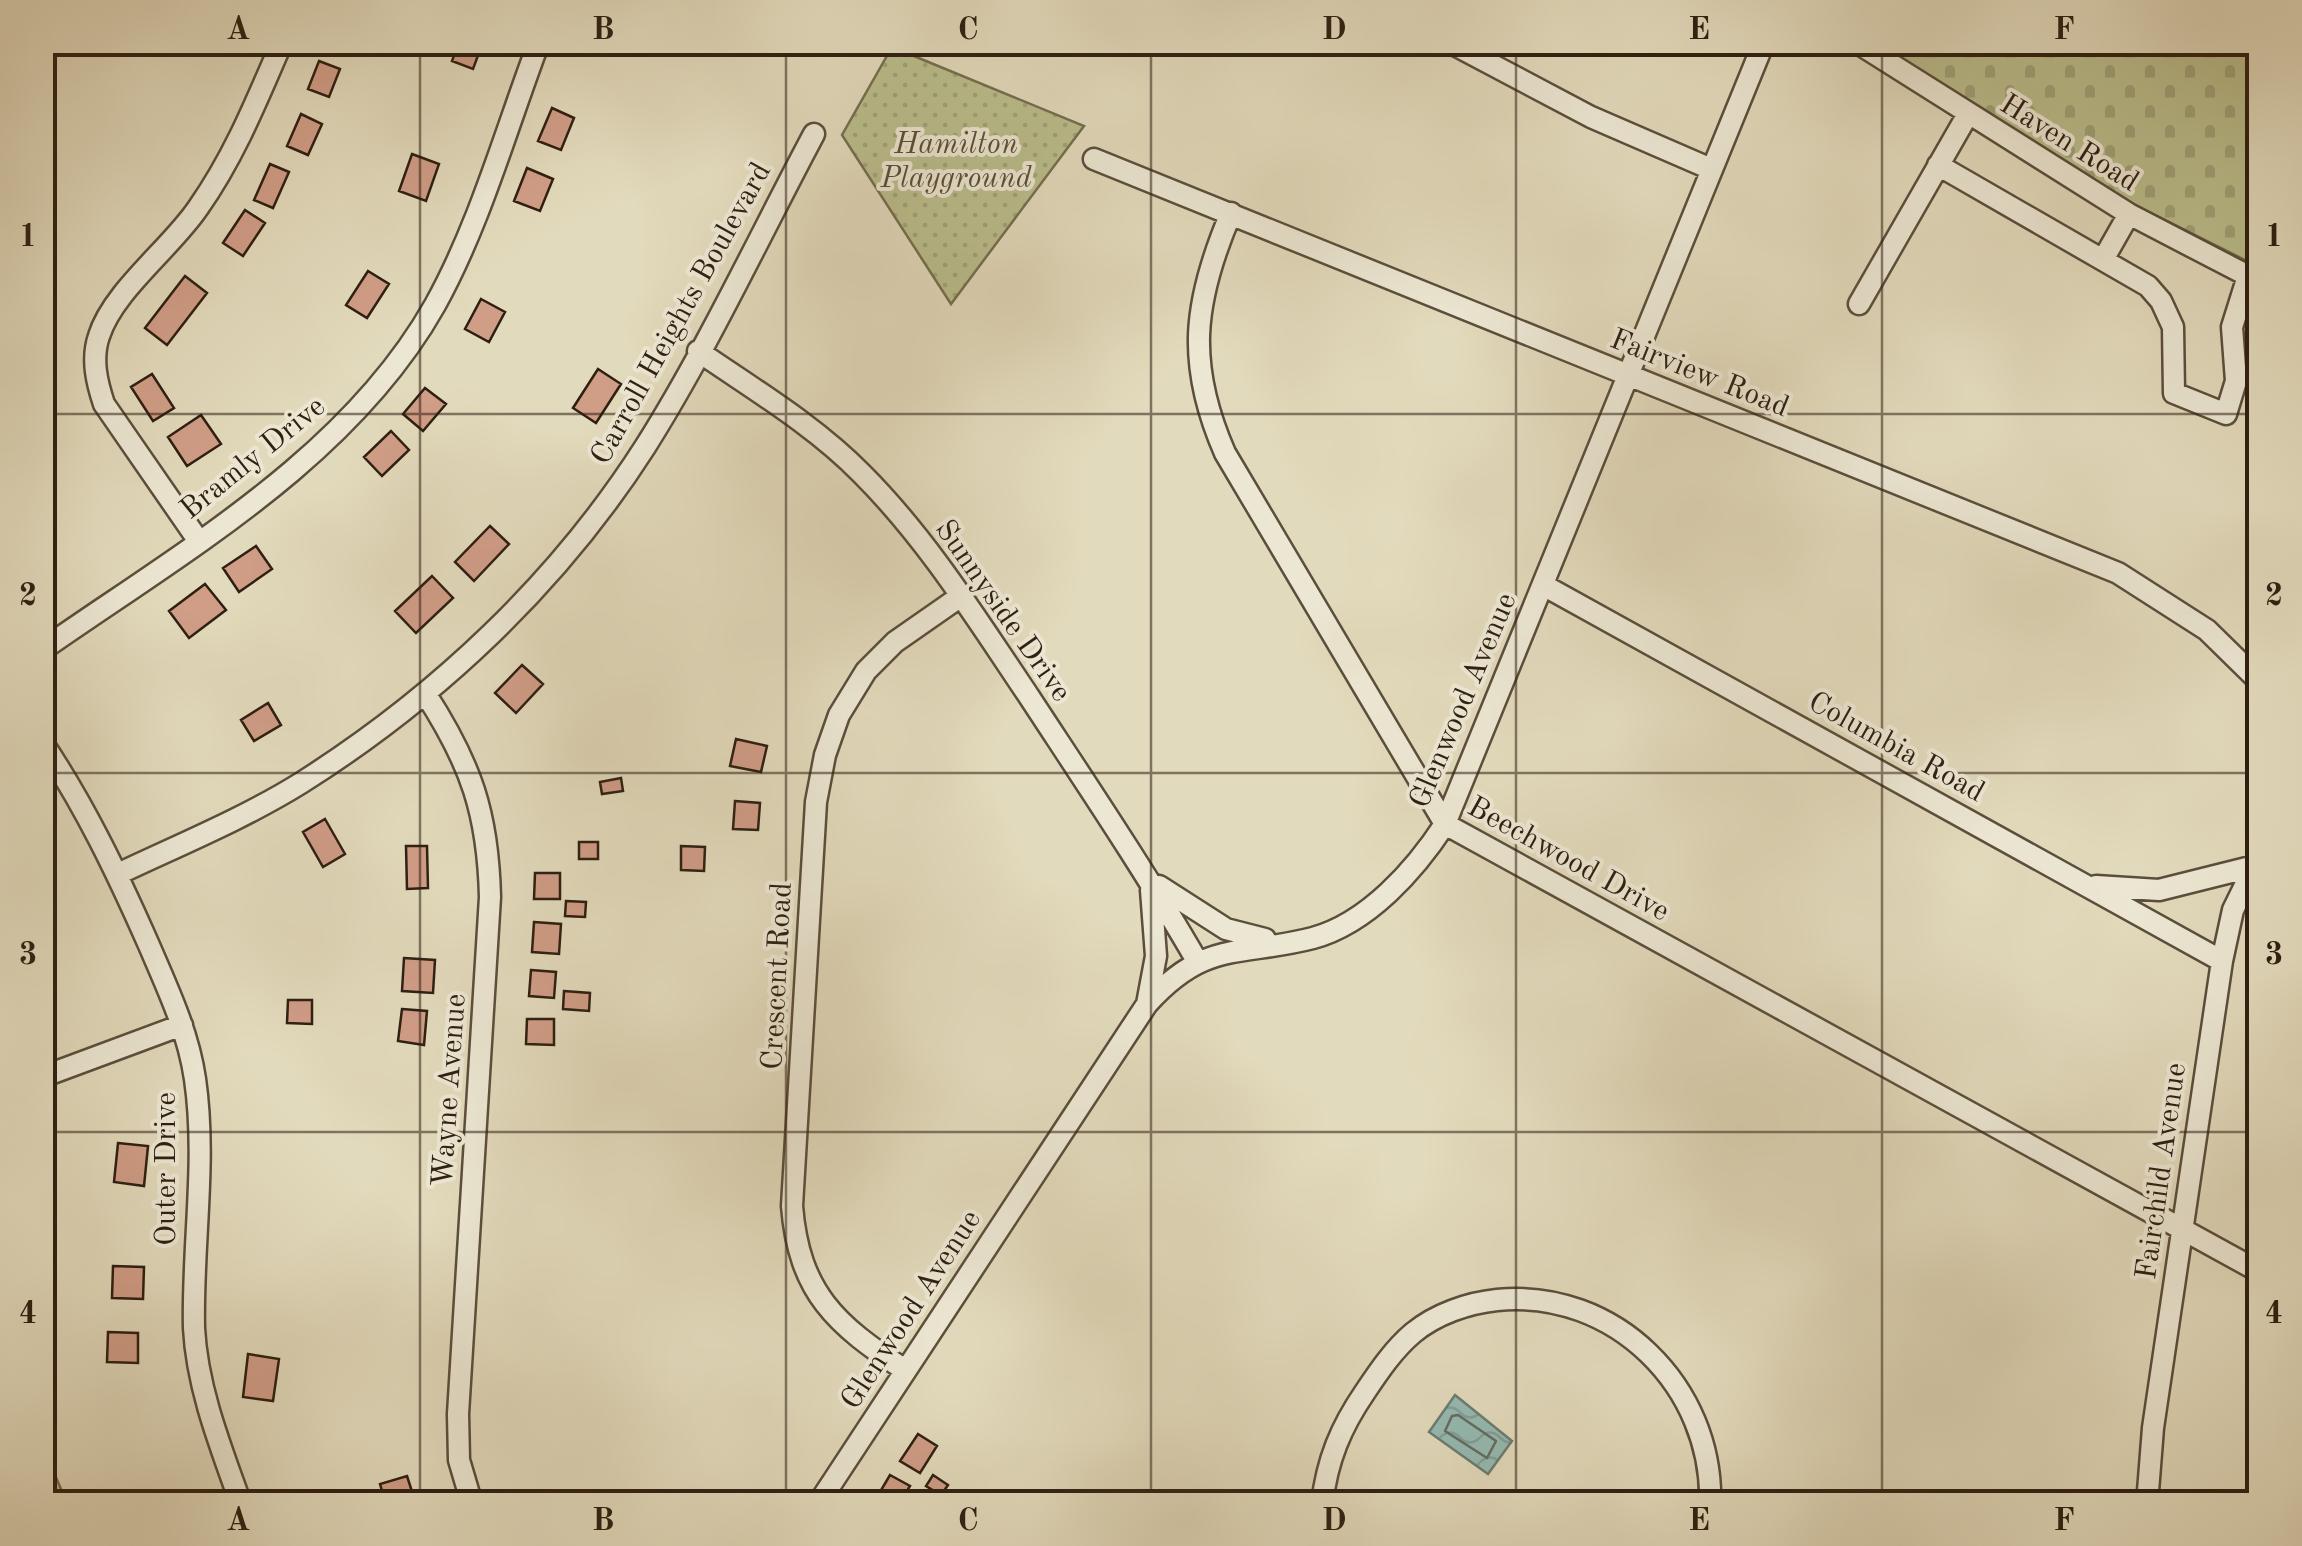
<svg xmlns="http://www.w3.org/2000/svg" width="2302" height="1546" viewBox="0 0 2302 1546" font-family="'Old Standard TT',serif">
<defs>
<pattern id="forest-firs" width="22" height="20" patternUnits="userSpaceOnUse" patternTransform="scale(2.5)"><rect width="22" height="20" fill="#babd8c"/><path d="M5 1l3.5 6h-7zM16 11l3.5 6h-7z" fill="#a0a278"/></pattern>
<pattern id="cemetery-stones" width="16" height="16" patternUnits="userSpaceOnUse" patternTransform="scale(2.5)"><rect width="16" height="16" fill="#babd8c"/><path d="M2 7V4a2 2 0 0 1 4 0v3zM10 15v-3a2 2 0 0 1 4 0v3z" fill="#a0a278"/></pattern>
<pattern id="park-dots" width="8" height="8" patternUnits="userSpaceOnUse" patternTransform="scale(2.5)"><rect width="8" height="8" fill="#babd8c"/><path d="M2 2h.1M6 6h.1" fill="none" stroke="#a0a278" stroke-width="1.8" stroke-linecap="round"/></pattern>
<pattern id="water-waves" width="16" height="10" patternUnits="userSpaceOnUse" patternTransform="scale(2.5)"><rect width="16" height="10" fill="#95bab2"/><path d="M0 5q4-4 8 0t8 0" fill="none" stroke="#819f98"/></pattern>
</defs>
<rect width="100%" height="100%" fill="#e2dabc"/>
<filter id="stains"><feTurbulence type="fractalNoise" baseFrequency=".002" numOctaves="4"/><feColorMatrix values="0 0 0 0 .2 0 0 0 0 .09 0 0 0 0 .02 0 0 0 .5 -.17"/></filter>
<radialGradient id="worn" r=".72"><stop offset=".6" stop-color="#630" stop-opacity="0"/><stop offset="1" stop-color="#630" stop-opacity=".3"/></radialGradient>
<path fill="url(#forest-firs)" stroke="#746e4f" stroke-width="2.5" d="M 42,1447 L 43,1447 L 67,1503 L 43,1503 Z"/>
<path fill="url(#cemetery-stones)" stroke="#746e4f" stroke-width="2.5" d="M 1877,43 L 2259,43 L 2259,267 L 2135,205 Z"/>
<path fill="url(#park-dots)" stroke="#746e4f" stroke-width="2.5" d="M 892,47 L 1084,126 L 951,304 L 842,135 Z"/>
<path fill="url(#water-waves)" stroke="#6c7c72" stroke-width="2.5" d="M 1455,1395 L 1512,1441 L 1488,1474 L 1429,1432 Z"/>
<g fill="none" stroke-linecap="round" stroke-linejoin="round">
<path stroke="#626c62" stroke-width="2.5" d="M 1458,1415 L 1496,1441 L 1487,1458 L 1445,1431 L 1452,1416 Z"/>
</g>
<path fill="#d09d87" stroke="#2e1f12" stroke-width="2.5" d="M 459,42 L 483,42 L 473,69 L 452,61 Z
M 319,61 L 340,69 L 329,97 L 308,89 Z
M 552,108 L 574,118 L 561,150 L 538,141 Z
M 301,114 L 322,124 L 308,155 L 287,146 Z
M 412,154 L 439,164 L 426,201 L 399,191 Z
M 270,164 L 289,172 L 273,208 L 254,200 Z
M 527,168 L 553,179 L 540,211 L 514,201 Z
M 245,210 L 265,223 L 243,256 L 223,243 Z
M 368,271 L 389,284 L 367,318 L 346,305 Z
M 185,276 L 207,293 L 167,345 L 145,328 Z
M 481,299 L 505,312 L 489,342 L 465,329 Z
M 598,369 L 621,384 L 596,423 L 573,408 Z
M 152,374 L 174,408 L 153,421 L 131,387 Z
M 425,388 L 446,404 L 423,431 L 403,414 Z
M 201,415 L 221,444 L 187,466 L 168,437 Z
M 391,431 L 409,450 L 382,476 L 364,457 Z
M 490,526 L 509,544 L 474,581 L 455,562 Z
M 256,546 L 272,569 L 239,592 L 223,568 Z
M 432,576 L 453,598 L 416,633 L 395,611 Z
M 205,584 L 226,610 L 189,638 L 169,611 Z
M 522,665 L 543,684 L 516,713 L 495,693 Z
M 268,703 L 281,725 L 254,741 L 241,720 Z
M 736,739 L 767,746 L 761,772 L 730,766 Z
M 621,778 L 623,791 L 602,794 L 600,782 Z
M 735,801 L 760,803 L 758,830 L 733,829 Z
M 325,819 L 345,854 L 323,867 L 303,832 Z
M 579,842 L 598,842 L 598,859 L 579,859 Z
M 406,846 L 427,846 L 428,888 L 407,889 Z
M 681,846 L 705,847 L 704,871 L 681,870 Z
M 535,873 L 560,873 L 560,899 L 534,899 Z
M 566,901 L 586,902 L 585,917 L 565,916 Z
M 534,922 L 561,924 L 559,954 L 532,952 Z
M 404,958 L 435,960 L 433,993 L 402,991 Z
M 531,970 L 556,972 L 554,998 L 529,996 Z
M 564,991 L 590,993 L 589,1011 L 563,1009 Z
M 288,1000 L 312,1000 L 312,1024 L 287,1023 Z
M 402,1009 L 427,1011 L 424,1045 L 398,1041 Z
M 527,1019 L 554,1019 L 554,1045 L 526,1044 Z
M 118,1143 L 148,1146 L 144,1186 L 114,1182 Z
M 113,1266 L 144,1267 L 143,1299 L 112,1298 Z
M 108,1332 L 138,1333 L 138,1363 L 107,1362 Z
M 248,1354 L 279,1359 L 273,1401 L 243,1397 Z
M 918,1434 L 937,1446 L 920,1473 L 900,1461 Z
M 890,1475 L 910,1486 L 899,1504 L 877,1497 Z
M 933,1475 L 948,1485 L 941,1495 L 926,1486 Z
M 407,1476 L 416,1504 L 386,1504 L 380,1484 Z"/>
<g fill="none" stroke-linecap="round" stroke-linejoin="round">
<g stroke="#5b4e3c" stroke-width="25">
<path id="minor" d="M 1449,42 L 1591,117 L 1711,169
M 1856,42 L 2129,214 L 2258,281
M 1094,159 L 2118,573 L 2207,630 L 2260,682
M 1938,165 L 2148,286 L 2161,301 L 2173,327 L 2174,393 L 2226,414 L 2236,381 L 2232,327 L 2248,276
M 1231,213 C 1193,302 1186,364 1225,453 L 1445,824 L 2260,1272
M 2104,258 L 2129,214
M 1859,304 L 1968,114
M 698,351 C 753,389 814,425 862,474 C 928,540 978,621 1030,698 C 1087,785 1145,871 1197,961
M 198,540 L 104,404 C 97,383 91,359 99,336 C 113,291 171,248 198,208 C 234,157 257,100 282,42
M 1543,585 L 2222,961
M 42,650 C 182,552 349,458 435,305 C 480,224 506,129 539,42
M 425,693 C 471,764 488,813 490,897 L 458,1414 L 459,1460 L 472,1504
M 42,742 C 85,806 117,873 148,943 C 167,987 188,1031 195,1079 C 207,1161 192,1246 194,1328 C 197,1388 221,1448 241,1504
M 118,874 C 179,845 243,819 301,783 C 437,697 558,583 645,447 C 708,347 759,237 814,134
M 1159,886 L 1226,929 L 1265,939
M 2096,886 L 2159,890 L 2251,867
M 1147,1004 L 1156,956 L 1151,890
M 42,1077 L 182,1025
M 905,1370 C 836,1325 799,1293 792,1206 L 816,802 L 825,755 L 839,715 L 866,671 L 895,642 L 961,596
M 818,1504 L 1147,1004 C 1206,939 1239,957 1313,938 C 1368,923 1415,870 1445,824 L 1764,42
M 1322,1504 C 1327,1460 1341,1427 1365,1392 C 1379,1371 1394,1349 1413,1333 C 1436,1314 1468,1303 1497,1300 C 1614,1288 1714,1387 1710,1504
M 2147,1504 L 2153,1428 L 2222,961 L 2233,910 L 2260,855"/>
</g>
<use href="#minor" stroke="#ece7d3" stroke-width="20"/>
</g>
<path fill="none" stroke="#2e1f12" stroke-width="2.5" stroke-opacity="0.55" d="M 420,42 L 420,1504M 786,42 L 786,1504M 1151,42 L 1151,1504M 1516,42 L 1516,1504M 1882,42 L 1882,1504M 42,414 L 2260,414M 42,773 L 2260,773M 42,1132 L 2260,1132"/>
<g text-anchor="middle" stroke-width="8" stroke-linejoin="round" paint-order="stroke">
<g font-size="30" fill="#2e1f12" stroke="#ece7d3">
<text transform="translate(2070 142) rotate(32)" y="10">Haven Road</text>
<text transform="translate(680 313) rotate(-61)" y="10">Carroll Heights Boulevard</text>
<text transform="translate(1700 372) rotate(22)" y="10">Fairview Road</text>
<text transform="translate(252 457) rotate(-39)" y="10">Bramly Drive</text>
<text transform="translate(1004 610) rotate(55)" y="10">Sunnyside Drive</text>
<text transform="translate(1462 700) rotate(-67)" y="10">Glenwood Avenue</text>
<text transform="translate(1897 746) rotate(29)" y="10">Columbia Road</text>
<text transform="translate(1569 858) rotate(29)" y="10">Beechwood Drive</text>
<text transform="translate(776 976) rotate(-87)" y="10">Crescent Road</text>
<text transform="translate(448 1090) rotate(-86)" y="10">Wayne Avenue</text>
<text transform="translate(165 1169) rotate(-90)" y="10">Outer Drive</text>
<text transform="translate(2160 1171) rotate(-82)" y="10">Fairchild Avenue</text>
<text transform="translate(910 1309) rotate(-57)" y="10">Glenwood Avenue</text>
</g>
<g font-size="30" font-style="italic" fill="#584e37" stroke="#ece7d3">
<text x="956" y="153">Hamilton<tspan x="956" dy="34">Playground</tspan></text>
</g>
</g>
<rect width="2302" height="1546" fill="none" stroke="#e2dabc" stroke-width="110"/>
<rect x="55" y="55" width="2192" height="1436" fill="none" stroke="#2e1f12" stroke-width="4"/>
<g font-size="32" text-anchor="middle" font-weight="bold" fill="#2e1f12">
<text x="238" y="39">A</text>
<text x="603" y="39">B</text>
<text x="968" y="39">C</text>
<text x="1334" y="39">D</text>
<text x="1699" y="39">E</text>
<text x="2064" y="39">F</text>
<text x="28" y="246">1</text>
<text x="2274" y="246">1</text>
<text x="28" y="605">2</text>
<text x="2274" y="605">2</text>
<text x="28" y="964">3</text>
<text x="2274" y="964">3</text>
<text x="28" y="1323">4</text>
<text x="2274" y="1323">4</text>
<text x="238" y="1530">A</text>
<text x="603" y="1530">B</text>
<text x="968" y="1530">C</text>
<text x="1334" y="1530">D</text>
<text x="1699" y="1530">E</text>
<text x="2064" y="1530">F</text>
</g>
<rect width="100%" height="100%" filter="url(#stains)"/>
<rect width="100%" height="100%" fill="url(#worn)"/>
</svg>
